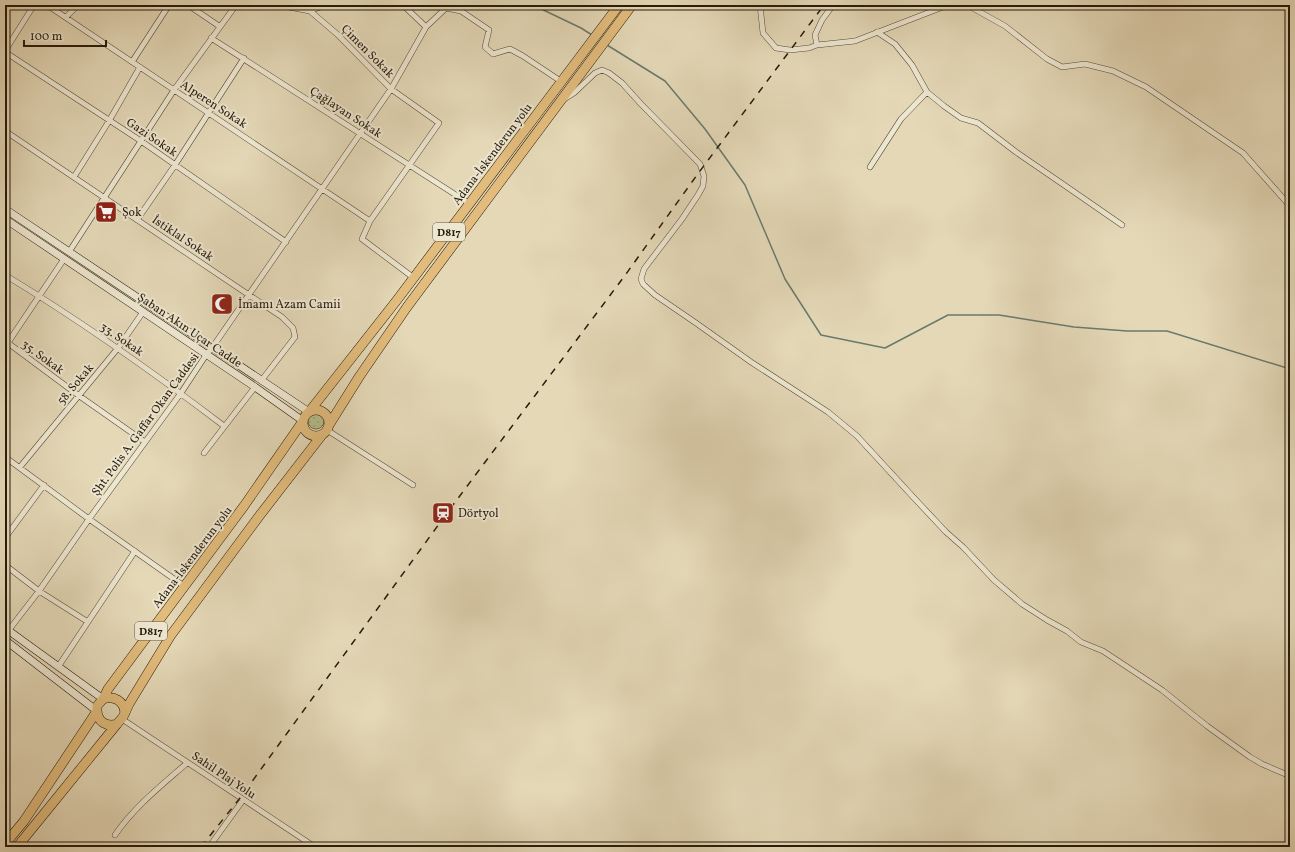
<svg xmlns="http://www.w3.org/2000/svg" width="1295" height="852" viewBox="0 0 1295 852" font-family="Vollkorn,serif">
<defs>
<pattern id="grass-dots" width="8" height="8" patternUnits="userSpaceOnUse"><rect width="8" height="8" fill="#b6be8d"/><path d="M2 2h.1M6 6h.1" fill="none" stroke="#9ca378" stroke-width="1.8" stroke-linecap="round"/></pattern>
</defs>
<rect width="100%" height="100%" fill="#e4d8b7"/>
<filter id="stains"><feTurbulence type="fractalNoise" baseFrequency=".005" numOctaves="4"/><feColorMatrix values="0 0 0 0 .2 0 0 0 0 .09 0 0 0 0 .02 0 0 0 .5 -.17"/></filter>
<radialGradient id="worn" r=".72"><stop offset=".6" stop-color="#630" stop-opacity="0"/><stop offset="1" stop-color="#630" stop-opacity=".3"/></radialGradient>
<path fill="url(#grass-dots)" stroke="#6e6c4c" d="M308 421a8 8 0 1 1 16 0a8 8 0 1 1-16 0Z"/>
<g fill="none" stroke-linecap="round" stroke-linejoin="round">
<path stroke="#697a6d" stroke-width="1.5" d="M 533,5 L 581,28 L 592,35
M 607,45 L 665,81 L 705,129 L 745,185 L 785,279 L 821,335 L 885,348 L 948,315 L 999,315 L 1074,327 L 1127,331 L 1167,331 L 1290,369"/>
<g stroke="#564a36" stroke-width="6">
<path id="street" d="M 47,5 L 370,221
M 188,5 L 219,26
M 278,5 L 310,11 L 337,34 L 391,89 L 439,123 L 370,221 L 362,239 L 414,278
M 760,5 L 763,33 L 776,48 L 790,50 L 809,48 L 817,45 L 855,41 L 948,5 L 969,6 L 1005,26 L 1047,59 L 1062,67 L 1085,64 L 1113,71 L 1146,87 L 1243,153 L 1290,206
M 310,11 L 325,5
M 66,17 L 78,5
M 426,27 L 446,8 L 461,11 L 489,30 L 485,47 L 493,54 L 510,49 L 523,56 L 562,82
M 877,32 L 895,44 L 912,65 L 927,92 L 944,106 L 961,118 L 978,123 L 1016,152 L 1067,187 L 1122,225
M 211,38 L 470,204
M 817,45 L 815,35 L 822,20 L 833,5
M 5,51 L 34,5
M 5,52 L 141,141 L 286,242
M 132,62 L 169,5
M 566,98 L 574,93 L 595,73 L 602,70 L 609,73 L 622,83 L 641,104 L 700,164 L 704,176 L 703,186 L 698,195 L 682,219 L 644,269 L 641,279 L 643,284 L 655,295 L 696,323 L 751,362 L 828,412 L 857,436 L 915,499 L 946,532 L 963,547 L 994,580 L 1022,604 L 1047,620 L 1067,631 L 1081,642 L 1103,651 L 1162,690 L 1207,726 L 1250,757 L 1262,764 L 1290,776
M 5,131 L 249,295 L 282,317 L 293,328 L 295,337 L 261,381
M 870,167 L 901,119 L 927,92
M 74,177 L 109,121 L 140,67
M 137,220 L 175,165 L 244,58
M 69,252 L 174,90 L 236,5
M 5,275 C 81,321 153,372 224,426
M 8,343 L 78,395 L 145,442
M 5,347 L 64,259
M 327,430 L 413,485
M 204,453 L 255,387
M 5,457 L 89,519 L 184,586
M 20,467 L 118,348 L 143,312
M 5,538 L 44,485
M 5,565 L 39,591 L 88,622
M 5,635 L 39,591 L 89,519 L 181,393 L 206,355 L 212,348 L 391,89 L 426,27 L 403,5
M 58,667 L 135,551
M 122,719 L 315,847
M 115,835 C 134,807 162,785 187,763
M 209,847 L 243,800"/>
</g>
<g stroke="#271b0b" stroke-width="8">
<path id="secondary" d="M 5,209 L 309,412
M 5,219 L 255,387 L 303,421
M 5,628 L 103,699
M 5,640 L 97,711"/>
</g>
<g stroke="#271b0b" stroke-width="10">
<path id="highway" d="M303 423a13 13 0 1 1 26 0a13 13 0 1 1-26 0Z
M 309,412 L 397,300 L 619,5
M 329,425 L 359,377 L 407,307 L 632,5
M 103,699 C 114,695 124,701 125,713
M 97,711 C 98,722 106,727 117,724
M 5,844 L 24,821 L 97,711 L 97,706 L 103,699 L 108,689 L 244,506 L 303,421
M 17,847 L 117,724 L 123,717 L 129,704 L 171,635 L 260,515 L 322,435"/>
</g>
<use href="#street" stroke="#ede6d0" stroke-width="5"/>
<use href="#secondary" stroke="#ede6d0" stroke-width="7"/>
<use href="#highway" stroke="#e2bc7c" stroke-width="9"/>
<path stroke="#271b0b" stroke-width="1.5" stroke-dasharray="7 7" stroke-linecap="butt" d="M 201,847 L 240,798 L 447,513 L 626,274 L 697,175 L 824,5"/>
</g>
<defs>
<g id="supermarket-square" transform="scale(1.15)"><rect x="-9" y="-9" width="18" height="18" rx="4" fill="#8f2418" stroke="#ede6d0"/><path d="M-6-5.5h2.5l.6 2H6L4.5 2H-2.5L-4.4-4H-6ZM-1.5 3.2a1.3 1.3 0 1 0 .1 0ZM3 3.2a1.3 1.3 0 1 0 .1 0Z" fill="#fff"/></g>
<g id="mosque-square" transform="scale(1.15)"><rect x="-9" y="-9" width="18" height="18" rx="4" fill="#8f2418" stroke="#ede6d0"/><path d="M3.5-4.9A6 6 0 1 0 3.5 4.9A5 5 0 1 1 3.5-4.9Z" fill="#fff"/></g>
<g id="station-square" transform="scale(1.15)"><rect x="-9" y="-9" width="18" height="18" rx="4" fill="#8f2418" stroke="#ede6d0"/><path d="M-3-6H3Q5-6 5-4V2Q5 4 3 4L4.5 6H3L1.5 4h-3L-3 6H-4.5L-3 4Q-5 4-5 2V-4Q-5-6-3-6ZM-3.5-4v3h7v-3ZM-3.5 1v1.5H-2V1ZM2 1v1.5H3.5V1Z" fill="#fff"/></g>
</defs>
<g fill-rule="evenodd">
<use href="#supermarket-square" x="106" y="212"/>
<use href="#mosque-square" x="222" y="304"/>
<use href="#station-square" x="443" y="513"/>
</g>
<g text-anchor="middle" stroke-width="4" stroke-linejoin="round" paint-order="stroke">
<g fill="#ede6d0" stroke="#625846" stroke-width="1">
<rect x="433" y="223" width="32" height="18" rx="3"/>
<rect x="135" y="622" width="32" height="18" rx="3"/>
</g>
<g font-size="11" font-weight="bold" fill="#271b0b">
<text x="449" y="236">D817</text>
<text x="151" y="635">D817</text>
</g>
<g font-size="12" fill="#271b0b" stroke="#ede6d0">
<text transform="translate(368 51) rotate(45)" y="4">Çimen Sokak</text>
<text transform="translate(214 104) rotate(33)" y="4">Alperen Sokak</text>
<text transform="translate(346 112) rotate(33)" y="4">Çağlayan Sokak</text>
<text transform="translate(152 137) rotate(34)" y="4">Gazi Sokak</text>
<text transform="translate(492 154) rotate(-53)" y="4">Adana-İskenderun yolu</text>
<text transform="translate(183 238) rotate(34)" y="4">İstiklal Sokak</text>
<text transform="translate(190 330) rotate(34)" y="4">Şaban Akın Uçar Cadde</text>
<text transform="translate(122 339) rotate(34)" y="4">33. Sokak</text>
<text transform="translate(43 357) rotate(36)" y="4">35. Sokak</text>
<text transform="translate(75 384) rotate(-50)" y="4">58. Sokak</text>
<text transform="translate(145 424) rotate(-54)" y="4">Şht. Polis A. Gaffar Okan Caddesi</text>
<text transform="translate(192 557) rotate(-53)" y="4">Adana-İskenderun yolu</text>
<text transform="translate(224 775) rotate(34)" y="4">Sahil Plaj Yolu</text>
</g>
<g font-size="12" fill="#271b0b" stroke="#ede6d0" text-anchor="start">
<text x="122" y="216">Şok</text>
<text x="238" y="308">İmamı Azam Camii</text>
<text x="458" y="517">Dörtyol</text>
</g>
</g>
<rect width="1295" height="852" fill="none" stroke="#e4d8b7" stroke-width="20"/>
<rect x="6" y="6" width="1283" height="840" fill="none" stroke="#271b0b" stroke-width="2"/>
<rect x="10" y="10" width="1275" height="832" fill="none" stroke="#271b0b"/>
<path d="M24 40v6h82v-6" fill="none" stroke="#271b0b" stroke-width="2"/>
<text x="30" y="40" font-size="12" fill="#271b0b" stroke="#ede6d0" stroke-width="3" paint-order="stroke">100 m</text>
<rect width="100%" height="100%" filter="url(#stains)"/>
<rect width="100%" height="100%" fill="url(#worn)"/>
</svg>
